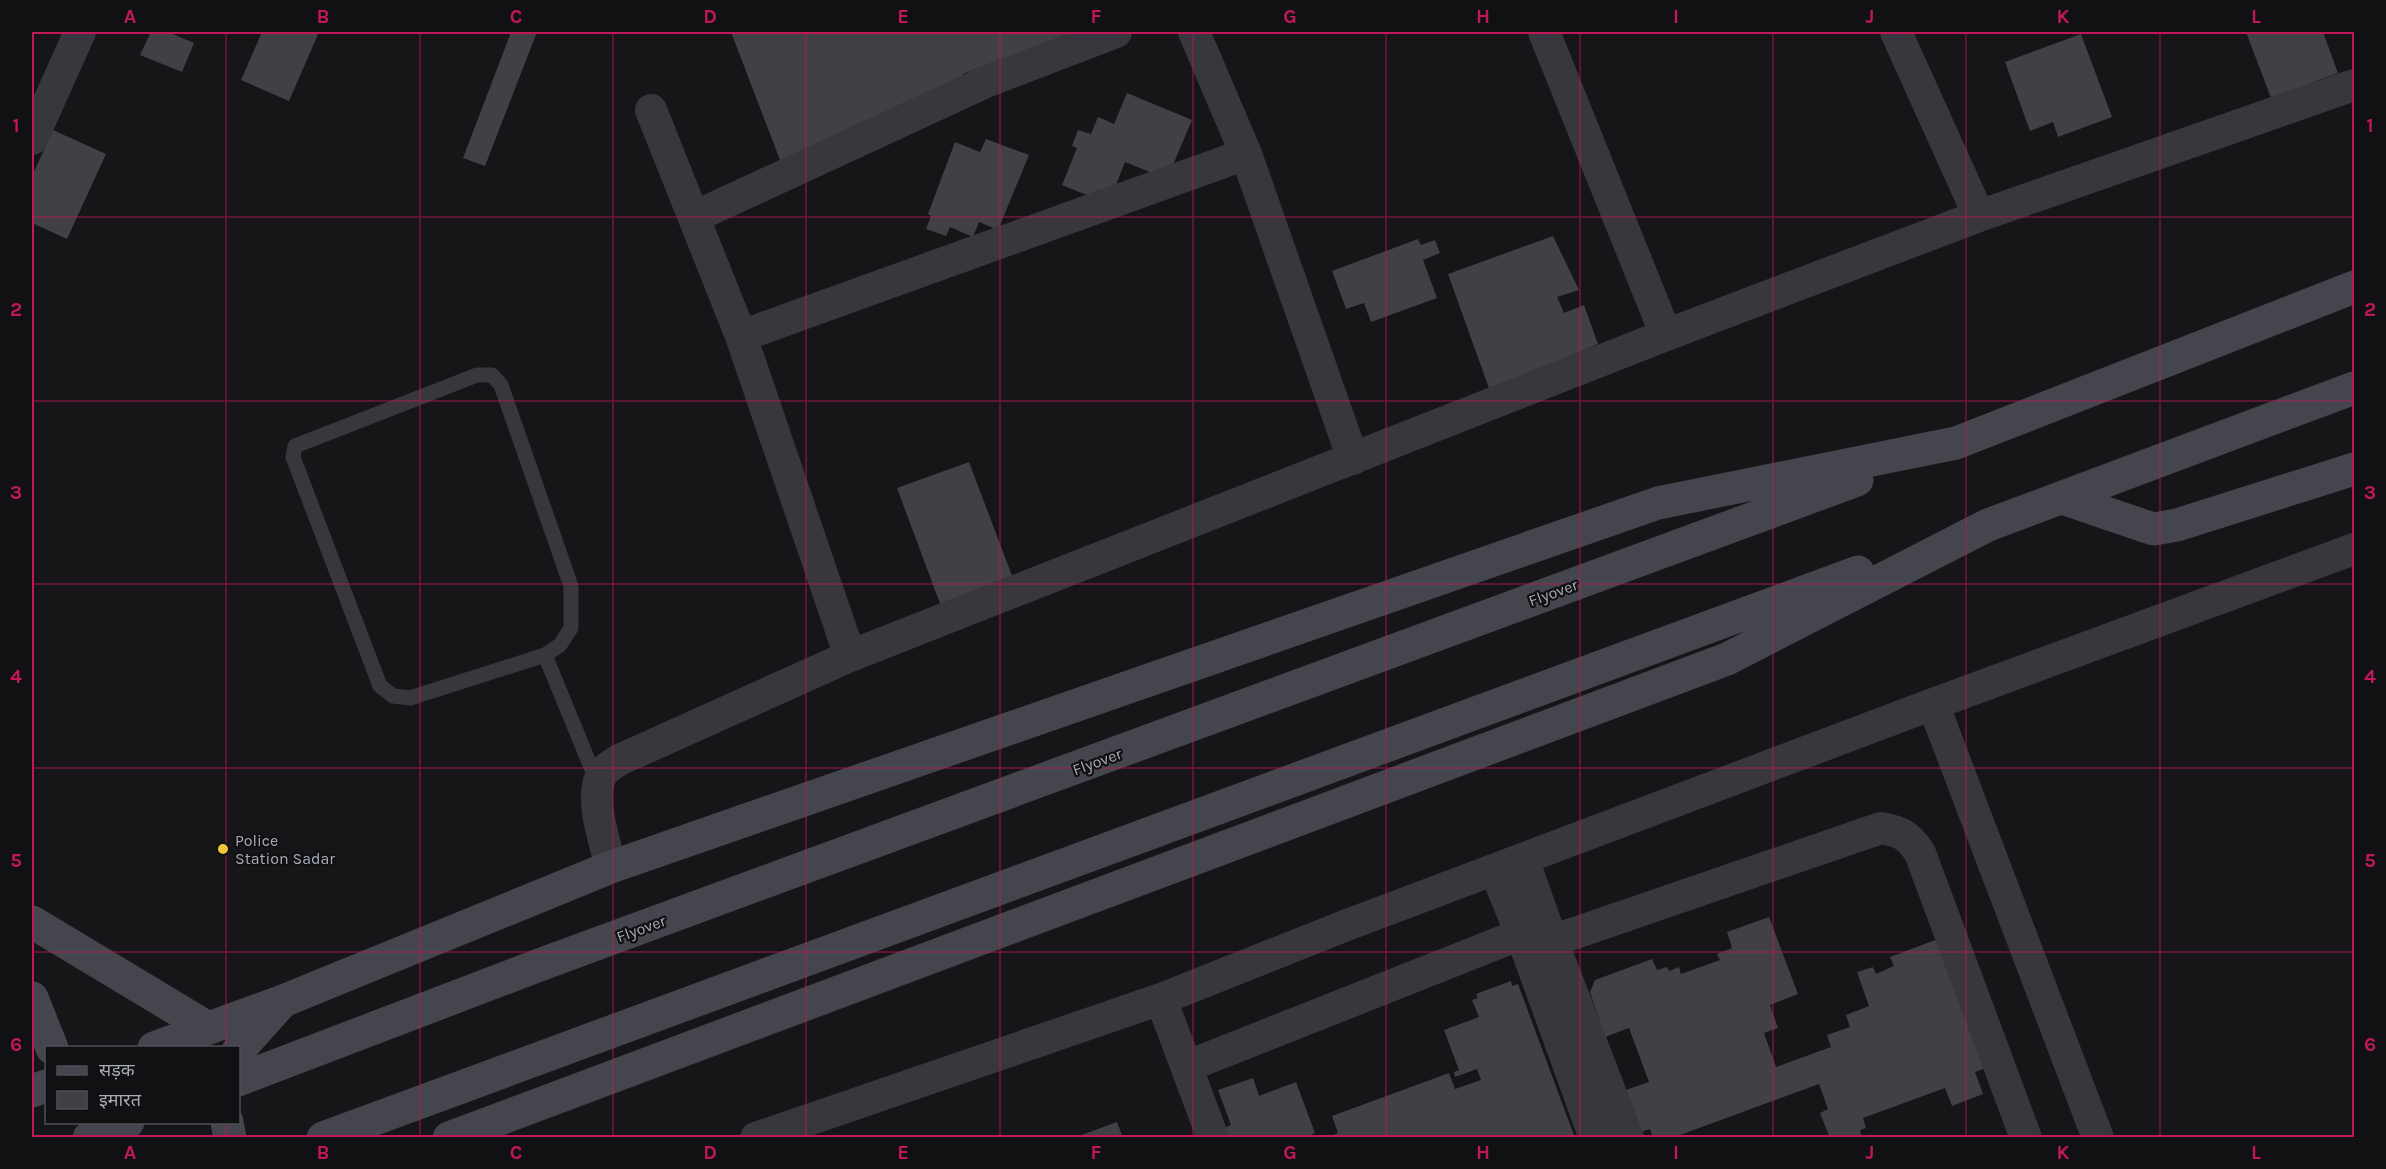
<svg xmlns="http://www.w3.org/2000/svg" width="2386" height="1169" viewBox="0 0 2386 1169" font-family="Karla,'Noto Sans Devanagari',sans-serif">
<rect width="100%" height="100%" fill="#161618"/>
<path fill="#404045" d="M 151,32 L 168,32 L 194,43 L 182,72 L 140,55 Z
M 262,32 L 319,32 L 289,101 L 241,80 Z
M 511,32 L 537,32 L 485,166 L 463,158 Z
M 731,32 L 1075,32 L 963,74 L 968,89 L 780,160 Z
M 2246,32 L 2323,32 L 2338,73 L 2271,98 Z
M 2081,34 L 2112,117 L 2058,137 L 2053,122 L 2030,131 L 2005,62 Z
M 1127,93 L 1192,120 L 1167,179 L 1125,162 L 1112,195 L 1097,190 L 1094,198 L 1062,185 L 1077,148 L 1072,146 L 1078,130 L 1091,134 L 1098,117 L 1114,124 Z
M 53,130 L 106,154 L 67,239 L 32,223 L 32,176 Z
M 986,139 L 1029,155 L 998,230 L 979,222 L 973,237 L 950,227 L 946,236 L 926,229 L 931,216 L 928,214 L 955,142 L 980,152 Z
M 1553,236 L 1579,290 L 1557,297 L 1564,313 L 1584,305 L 1598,344 L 1490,391 L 1448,274 Z
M 1418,239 L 1421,245 L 1435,240 L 1440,253 L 1423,260 L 1437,298 L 1371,322 L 1364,303 L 1346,309 L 1332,271 Z
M 969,462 L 1014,581 L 942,609 L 897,488 Z
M 1769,917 L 1798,994 L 1770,1005 L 1778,1028 L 1764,1033 L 1776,1067 L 1831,1047 L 1827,1035 L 1850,1027 L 1846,1015 L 1869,1006 L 1857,972 L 1873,967 L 1876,974 L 1894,966 L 1890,957 L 1938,939 L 1986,1068 L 1975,1072 L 1983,1094 L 1952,1106 L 1945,1088 L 1863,1118 L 1866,1128 L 1860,1130 L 1862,1138 L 1830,1138 L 1820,1113 L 1828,1109 L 1819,1084 L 1672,1138 L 1653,1138 L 1650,1129 L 1639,1133 L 1623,1091 L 1649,1082 L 1629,1028 L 1605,1037 L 1590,992 L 1595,980 L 1652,959 L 1657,970 L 1667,967 L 1669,971 L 1679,967 L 1681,974 L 1720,960 L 1717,954 L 1732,948 L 1727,932 Z
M 1511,981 L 1512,986 L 1518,984 L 1575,1138 L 1326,1138 L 1338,1133 L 1332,1116 L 1449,1073 L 1455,1089 L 1481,1080 L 1477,1069 L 1455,1077 L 1454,1072 L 1459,1070 L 1444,1030 L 1479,1017 L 1472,1000 L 1478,998 L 1476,994 Z
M 1253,1078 L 1259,1096 L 1296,1082 L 1315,1133 L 1304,1138 L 1225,1138 L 1222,1129 L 1231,1125 L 1218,1090 Z
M 1117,1122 L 1123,1138 L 1076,1138 L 1076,1137 Z"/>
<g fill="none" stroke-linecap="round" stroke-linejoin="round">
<path stroke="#37373d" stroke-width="15" d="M 545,655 L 410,698 L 393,696 L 380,686 L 293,457 L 295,446 L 477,375 L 492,375 L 501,385 L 571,586 L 571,628 L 560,645 L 545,655 L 597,782"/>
<path stroke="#37373d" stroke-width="32" d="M 1194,32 L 1246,154 L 1353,459
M 1544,32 L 1666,335
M 1896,32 L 1979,216
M 651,110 L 741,336 L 850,656
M 32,139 L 80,32
M 694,217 L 988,81 L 1116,32
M 741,336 L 1246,154
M 1933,704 L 2098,1138
M 1523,859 L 1552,941 L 1628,1138
M 611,867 C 605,842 587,793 604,771 C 608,767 615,763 619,760 L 850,656 L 1666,335 L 1979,216 L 2354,85
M 1495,870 L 1521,934 L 1595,1138
M 1552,941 L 1881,828 C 1902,832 1908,835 1920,853 L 2026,1138
M 1161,999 L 1213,1138
M 1188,1066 L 1521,934
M 756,1138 L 1161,999 L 1347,925 L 1933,704 L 2354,549"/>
<path stroke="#45464d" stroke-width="33" d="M 2062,498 L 2144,526 L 2154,529 L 2177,525 L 2354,469
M 32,922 L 208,1028
M 32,998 L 52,1048
M 154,1048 L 283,1001 L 611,867 L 1658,503 L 1956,443 L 2354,287
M 238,1051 L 281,1003
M 238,1080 L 542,964 L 1857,480
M 32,1091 L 46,1086
M 227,1122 L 230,1138
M 323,1138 L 1858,572
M 449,1138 L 1727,659 L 1988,525 L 2354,388"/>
<path stroke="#45464d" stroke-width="33" d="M 89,1138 L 128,1122"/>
</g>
<path fill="none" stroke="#c2185b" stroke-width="1.5" stroke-opacity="0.55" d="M 226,32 L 226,1048M 420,32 L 420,1138M 613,32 L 613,1138M 806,32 L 806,1138M 1000,32 L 1000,1138M 1193,32 L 1193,1138M 1386,32 L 1386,1138M 1580,32 L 1580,1138M 1773,32 L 1773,1138M 1966,32 L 1966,1138M 2160,32 L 2160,1138M 32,217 L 2354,217M 32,401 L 2354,401M 32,584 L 2354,584M 32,768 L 2354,768M 32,952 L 2354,952M 226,1122 L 226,1138"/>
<circle fill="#f0c536" stroke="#111113" stroke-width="2" cx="223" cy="849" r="6"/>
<g text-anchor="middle" stroke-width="4.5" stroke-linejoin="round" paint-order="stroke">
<g font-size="16" fill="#a8abb8" stroke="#111113">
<text transform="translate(1553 592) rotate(-20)" y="6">Flyover</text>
<text transform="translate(1097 761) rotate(-20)" y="6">Flyover</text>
<text transform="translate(641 928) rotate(-20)" y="6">Flyover</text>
</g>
<g font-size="16" fill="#a8abb8" stroke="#111113" text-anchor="start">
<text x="235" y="846">Police<tspan x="235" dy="18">Station Sadar</tspan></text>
</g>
</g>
<rect width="2386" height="1169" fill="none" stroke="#111113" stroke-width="66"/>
<rect x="45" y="1046" width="195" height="78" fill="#111113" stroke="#4d4f55" stroke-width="1.5"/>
<rect x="57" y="1066" width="30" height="9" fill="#45464d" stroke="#4d4f55" stroke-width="1.5"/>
<text x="99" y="1076" font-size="18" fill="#a8abb8">सड़क</text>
<rect x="57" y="1091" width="30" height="18" fill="#404045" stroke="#4d4f55" stroke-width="1.5"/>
<text x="99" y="1106" font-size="18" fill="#a8abb8">इमारत</text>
<rect x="33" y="33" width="2320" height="1103" fill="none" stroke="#c2185b" stroke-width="2"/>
<g font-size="20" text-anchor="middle" font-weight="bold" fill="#c2185b">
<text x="130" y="23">A</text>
<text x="323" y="23">B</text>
<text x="516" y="23">C</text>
<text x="710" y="23">D</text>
<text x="903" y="23">E</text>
<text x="1096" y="23">F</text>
<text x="1290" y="23">G</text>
<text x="1483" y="23">H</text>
<text x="1676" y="23">I</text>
<text x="1870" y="23">J</text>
<text x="2063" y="23">K</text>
<text x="2256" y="23">L</text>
<text x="16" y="132">1</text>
<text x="2370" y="132">1</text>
<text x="16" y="316">2</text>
<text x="2370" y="316">2</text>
<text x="16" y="499">3</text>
<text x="2370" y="499">3</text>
<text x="16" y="683">4</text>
<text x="2370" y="683">4</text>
<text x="16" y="867">5</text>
<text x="2370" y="867">5</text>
<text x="16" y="1051">6</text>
<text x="2370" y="1051">6</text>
<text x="130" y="1159">A</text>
<text x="323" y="1159">B</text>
<text x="516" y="1159">C</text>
<text x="710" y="1159">D</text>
<text x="903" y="1159">E</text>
<text x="1096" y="1159">F</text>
<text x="1290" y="1159">G</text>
<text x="1483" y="1159">H</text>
<text x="1676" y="1159">I</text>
<text x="1870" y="1159">J</text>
<text x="2063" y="1159">K</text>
<text x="2256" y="1159">L</text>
</g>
</svg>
